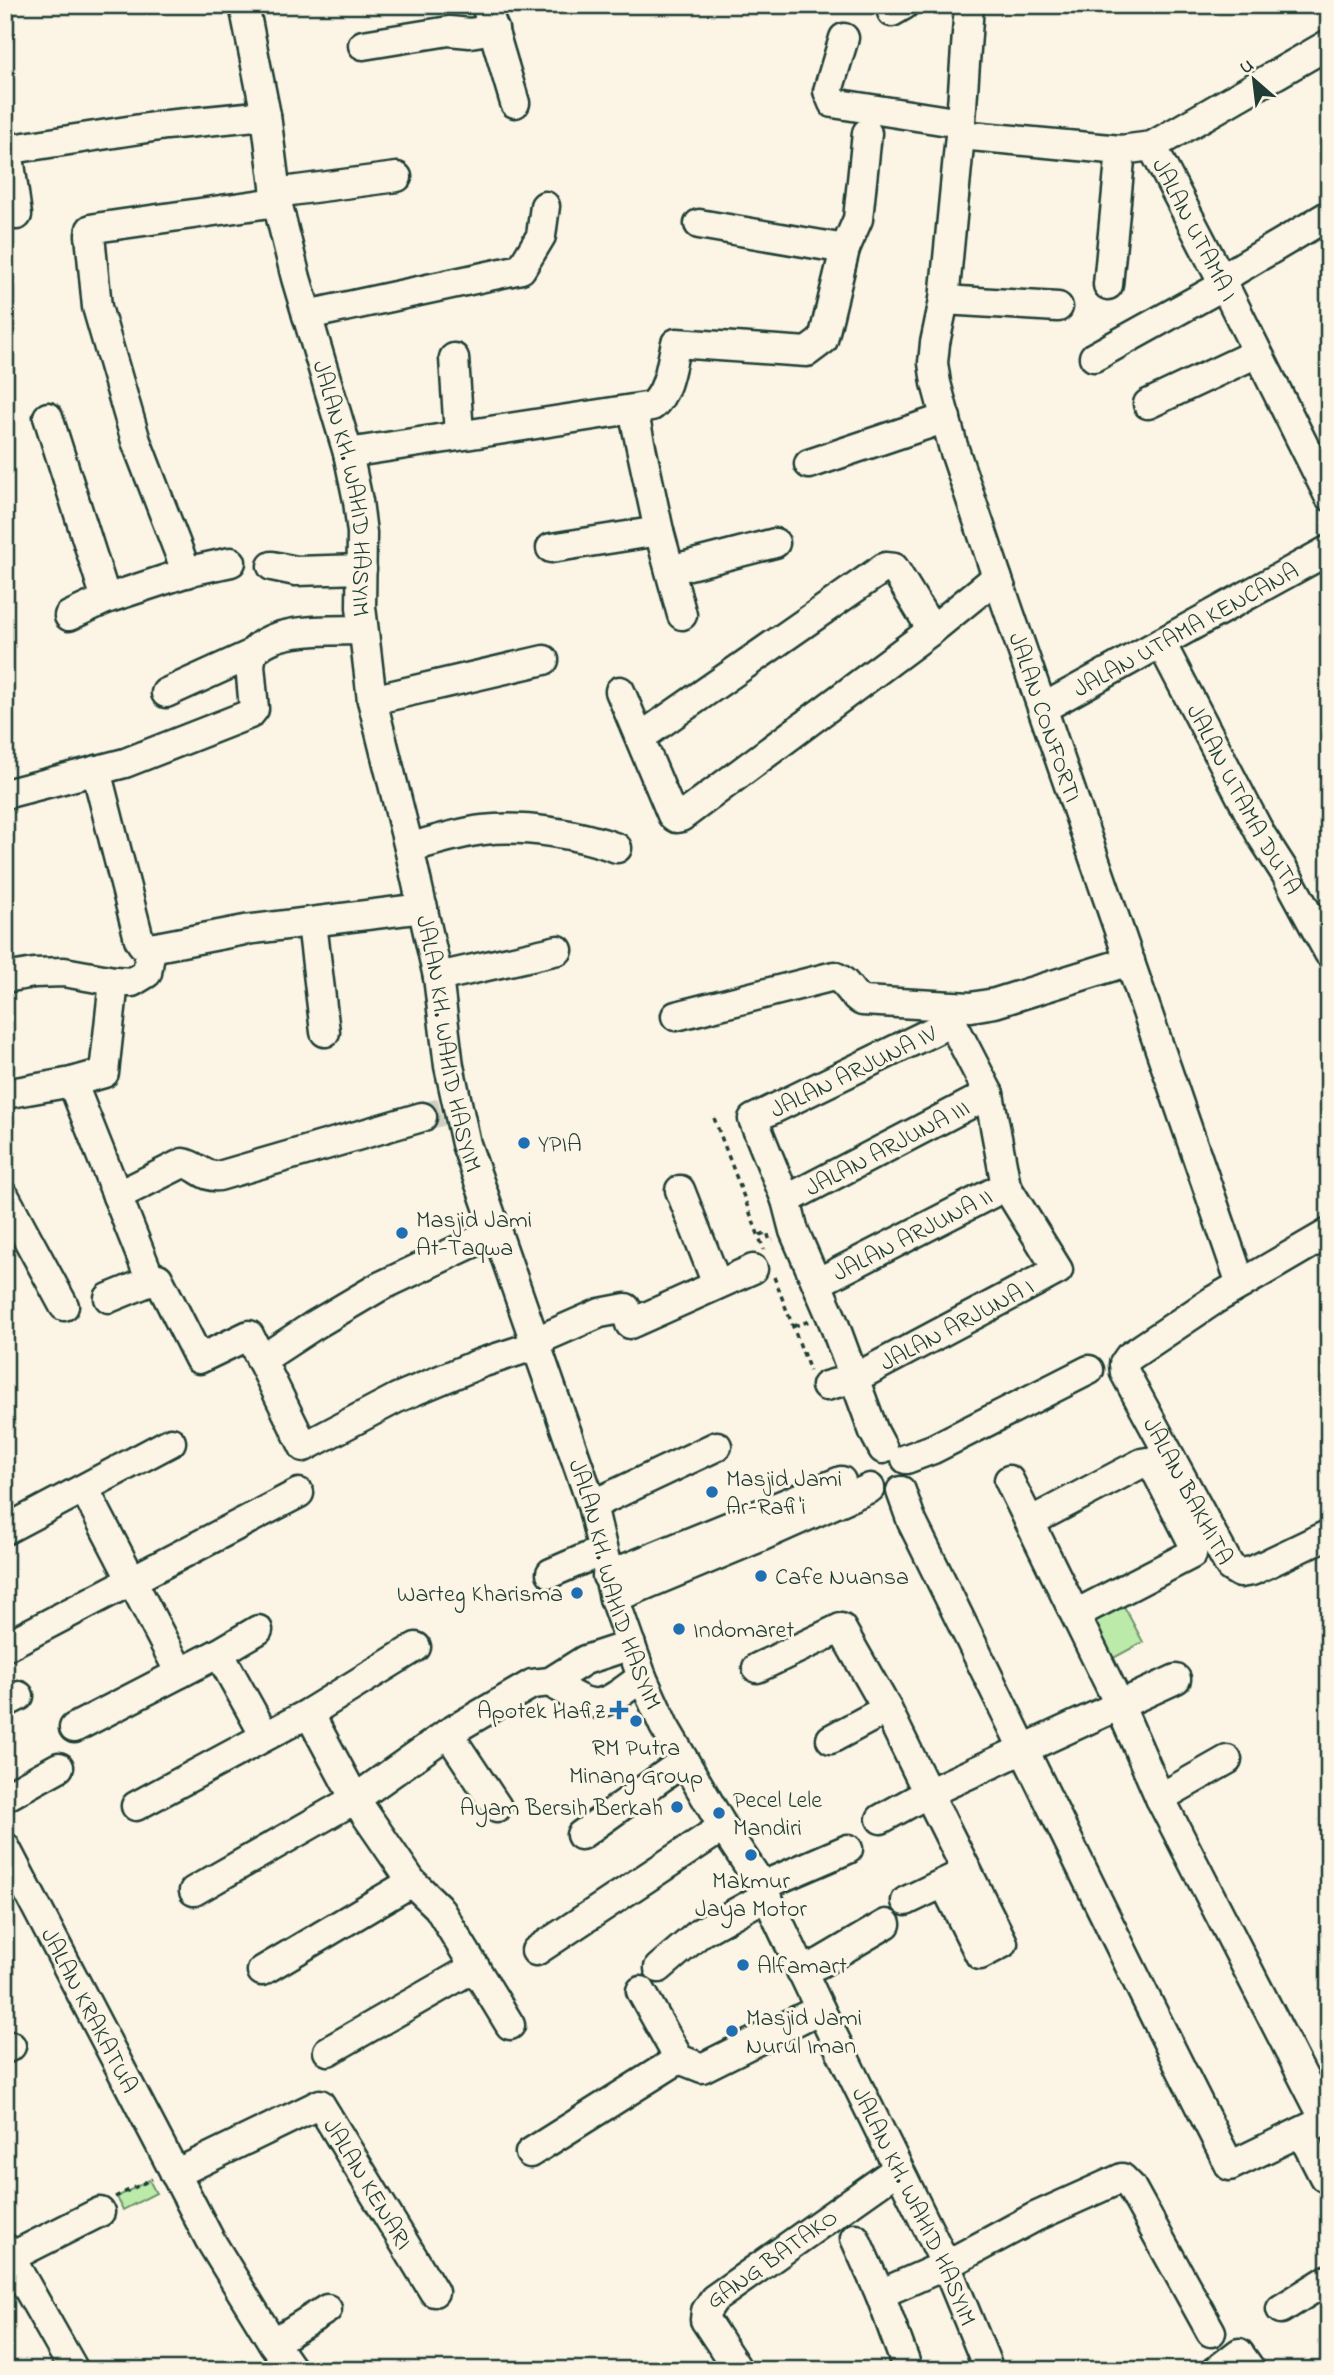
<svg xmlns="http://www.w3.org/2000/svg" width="1334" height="2375" viewBox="0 0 1334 2375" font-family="'Indie Flower',sans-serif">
<rect width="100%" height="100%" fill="#fcf5e5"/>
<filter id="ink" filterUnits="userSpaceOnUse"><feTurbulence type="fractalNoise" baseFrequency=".0143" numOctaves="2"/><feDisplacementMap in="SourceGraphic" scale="14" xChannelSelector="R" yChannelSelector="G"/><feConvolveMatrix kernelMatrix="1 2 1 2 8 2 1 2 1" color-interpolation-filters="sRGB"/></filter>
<g filter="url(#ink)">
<path fill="#bceba9" stroke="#6e946e" stroke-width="2" d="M 1119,1597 L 1143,1642 L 1110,1660 L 1085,1615 Z
M 149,2180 L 156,2193 L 123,2210 L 117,2197 Z"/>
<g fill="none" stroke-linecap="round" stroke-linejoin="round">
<path stroke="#d0d0c2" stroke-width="28" stroke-dasharray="28 14" stroke-linecap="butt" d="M 422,1117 L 441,1112"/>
<g stroke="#1f3d34" stroke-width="33">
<g id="minor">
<path id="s1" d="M 244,5 L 266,115 L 277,202 L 296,278 L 348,453 L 358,501 L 362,533 L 361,607 L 372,700 L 409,848 L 438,977 L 449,1066 L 466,1144 L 592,1505 L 614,1598 L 642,1677 L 664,1726 L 723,1827 L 762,1886 L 820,2009 L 946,2265 L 989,2370"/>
<path d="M 486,5 L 515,103"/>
<path id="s2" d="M 969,5 L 960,135 L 944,300 L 935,343 L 933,363 L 936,383 L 953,446 L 997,577 L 1241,1284"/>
<path d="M 892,12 L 904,5"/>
<path d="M 844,38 L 828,91 L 833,103 L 961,123"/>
<path d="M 363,45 L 449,31 L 470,33 L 494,29"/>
<path d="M 960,135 L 1121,150 L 1152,146 L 1329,44"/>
<path id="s3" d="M 1152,146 L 1221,279 L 1329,496"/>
<path d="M 8,149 L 17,215"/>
<path d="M 5,150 L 166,125 L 266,115"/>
<path d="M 275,193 L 397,177"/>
<path d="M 699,224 L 845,249"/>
<path d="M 1221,279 L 1329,215"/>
<path d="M 1108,285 L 1121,150"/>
<path d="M 944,300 L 1058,307"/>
<path d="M 307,315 L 521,269 L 541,236 L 545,206"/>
<path d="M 1094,357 L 1224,285"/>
<path d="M 454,358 L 459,434"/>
<path d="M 1148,404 L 1257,353"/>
<path d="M 633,410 L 659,531 L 682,615"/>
<path d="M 48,417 L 106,599"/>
<path d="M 348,453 L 652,406 C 669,392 671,363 676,343 L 807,352 L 823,340 L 845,249 L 858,219 L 867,133"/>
<path d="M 809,464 L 946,418"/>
<path d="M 551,548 L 659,531"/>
<path d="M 272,566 L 296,571 L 362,569"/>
<path d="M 670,570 L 775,543"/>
<path d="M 187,573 L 136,441 L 97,307 L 90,235 L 91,229 L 102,227 L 277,202"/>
<path d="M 69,616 L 106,599 L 194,570 L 231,562"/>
<path id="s4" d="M 1161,643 L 1261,835 L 1286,874 L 1329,953"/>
<path d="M 620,691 L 672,815 L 676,818 L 681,817 L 932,630 L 997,577"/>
<path d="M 166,693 L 252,654 C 271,626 332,631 363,630"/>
<path d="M 372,700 L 544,660"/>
<path id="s5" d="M 1043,708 L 1329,550"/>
<path d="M 641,737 L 885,567 L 894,568 L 932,630"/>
<path d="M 96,770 L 139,939 L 142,944 L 151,948"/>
<path d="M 5,794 L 125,763 L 250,714 L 254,709 L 250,665 L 252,654"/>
<path d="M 409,848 C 433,841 458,833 483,830 C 523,825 579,834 617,848"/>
<path d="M 312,923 L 325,1032"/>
<path d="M 151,948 L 245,930 L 423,908"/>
<path d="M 438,977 L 558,950"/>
<path d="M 5,978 L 34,973 L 64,972 L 114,981"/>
<path d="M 676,1016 L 834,976 C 849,982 849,994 862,1001 L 971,1007 L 995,1003 L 1130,961"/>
<path d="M 72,1082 L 151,1281"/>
<path d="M 5,1094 L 72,1082 L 104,1073 L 114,981 L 132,982 L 147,973 L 151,948"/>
<path d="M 680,1190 L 717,1284"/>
<path d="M 117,1196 L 183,1163 C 197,1165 204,1178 219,1176 L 422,1117"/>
<path d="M 5,1197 L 64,1306"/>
<path id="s6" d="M 786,1200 L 989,1094"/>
<path id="s7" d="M 1329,1233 L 1214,1300 L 1129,1357 L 1124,1364 L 1125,1373 L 1230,1567 L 1240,1573 L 1252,1571 L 1329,1534"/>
<path id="s8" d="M 817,1283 L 1006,1186"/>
<path d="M 109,1298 L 158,1278 L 199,1359 L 249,1335 L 304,1447 L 397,1398 L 481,1363 L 537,1345"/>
<path d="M 536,1341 L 600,1313 L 626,1308 L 630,1324 L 753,1269"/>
<path d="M 261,1360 L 313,1326 L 379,1287 L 496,1232"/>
<path id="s9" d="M 826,1386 L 855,1378 L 1058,1270 L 1006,1186 L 989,1094 L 952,1022 L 753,1119 L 786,1200 L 794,1231 L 833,1321 L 874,1432 L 883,1449"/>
<path d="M 906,1459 L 933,1449 L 1089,1370"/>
<path d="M 85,1490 L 180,1673"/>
<path d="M 901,1491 L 912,1522 C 1019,1737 1121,1953 1230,2166 L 1325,2120 L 1160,1798 L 1119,1704 L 1009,1480"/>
<path d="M 592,1505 L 717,1446"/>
<path d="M 1030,1522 L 1142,1463 L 1148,1462 L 1153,1465 L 1193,1543 L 1192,1554 L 1076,1614"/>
<path d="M 5,1530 L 171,1442"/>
<path d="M 551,1573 L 602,1551"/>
<path d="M 607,1576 L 841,1481"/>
<path d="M 614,1598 L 758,1538 L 870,1488"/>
<path d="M 6,1646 L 299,1493"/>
<path d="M 219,1653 L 265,1736"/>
<path d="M 757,1668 L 841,1628 L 887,1709 L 928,1793 L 881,1819"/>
<path d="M 550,1682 C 597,1712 598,1710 642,1677"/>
<path d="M 5,1703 L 19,1696"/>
<path d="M 309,1713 L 355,1799 L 412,1882 L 438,1907 L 510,2025"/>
<path d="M 74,1728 L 219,1653 L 258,1630"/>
<path d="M 448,1733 L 497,1807"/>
<path d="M 831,1739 L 887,1709"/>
<path d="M 5,1797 L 59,1767"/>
<path d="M 1160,1798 L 1227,1760"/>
<path d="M 136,1806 L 309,1713 L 416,1647"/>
<path d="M 581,1835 L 684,1761"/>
<path id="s10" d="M 5,1847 L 210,2240 L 273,2343 L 292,2370"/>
<path d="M 944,1883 L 980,1955 L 1003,1943 L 928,1793 L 1176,1679"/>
<path d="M 762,1886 L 848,1849"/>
<path d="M 194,1891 L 355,1799 L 448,1733 L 532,1684 L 550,1682 L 585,1660 L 631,1645"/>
<path d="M 906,1901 L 960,1875"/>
<path d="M 536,1951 L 723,1827"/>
<path d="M 659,1968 L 701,1932 L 766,1896"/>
<path d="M 262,1971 L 412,1882"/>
<path d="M 801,1971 L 820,1963 L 886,1924"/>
<path d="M 641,1991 L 679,2059"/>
<path d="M 5,2049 L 11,2046"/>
<path d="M 328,2051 L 475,1967"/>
<path d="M 1301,2132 L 1324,2177"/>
<path d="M 530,2153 L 679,2059 L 702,2068 L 820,2009"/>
<path id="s11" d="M 175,2174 L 320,2104 L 434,2292"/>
<path d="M 855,2238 L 880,2294 L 905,2362"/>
<path d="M 5,2248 L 74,2370"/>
<path d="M 5,2260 L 100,2212"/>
<path d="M 880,2294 L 946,2265 L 1035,2217 L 1122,2178 L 1131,2187 L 1211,2332"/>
<path d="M 1281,2309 L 1329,2279"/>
<path d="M 273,2343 L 327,2309"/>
<path id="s12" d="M 738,2370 L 705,2320 L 706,2311 L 714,2299 L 898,2169"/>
<path d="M 1217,2370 L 1239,2353 L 1251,2370"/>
</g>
</g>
<path stroke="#1f3d34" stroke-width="3.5" stroke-dasharray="5 5" stroke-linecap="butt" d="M 714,1118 L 764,1250
M 760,1235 L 767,1232 L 770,1241 L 773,1240
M 774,1277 L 810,1371
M 794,1326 L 810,1321
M 115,2197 L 152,2179"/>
<use href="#minor" stroke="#fcf5e5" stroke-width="28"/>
</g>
</g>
<g fill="#1f6fb2" stroke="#fcf5e5" stroke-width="2.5">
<circle cx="524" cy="1143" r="7"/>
<circle cx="402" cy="1233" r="7"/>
<circle cx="712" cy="1492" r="7"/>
<circle cx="761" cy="1576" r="7"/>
<circle cx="577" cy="1593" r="7"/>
<circle cx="679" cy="1629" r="7"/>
<path d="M615.5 1699.5h7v7h7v7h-7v7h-7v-7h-7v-7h7z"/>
<circle cx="636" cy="1721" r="7"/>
<circle cx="677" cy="1807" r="7"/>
<circle cx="719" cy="1813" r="7"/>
<circle cx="751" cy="1855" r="7"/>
<circle cx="743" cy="1965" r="7"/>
<circle cx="732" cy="2031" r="7"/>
</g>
<g text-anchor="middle" stroke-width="6" stroke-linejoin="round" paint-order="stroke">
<g font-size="24" fill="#1f3d34" stroke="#fcf5e5">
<text dy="8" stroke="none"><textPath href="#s3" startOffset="94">JALAN UTAMA I</textPath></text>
<text dy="8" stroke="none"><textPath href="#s1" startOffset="495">JALAN KH. WAHID HASYIM</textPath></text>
<text dy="8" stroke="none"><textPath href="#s5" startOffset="163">JALAN UTAMA KENCANA</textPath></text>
<text dy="8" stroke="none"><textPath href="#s2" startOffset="732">JALAN CONFORTI</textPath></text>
<text dy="8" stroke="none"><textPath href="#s4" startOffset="177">JALAN UTAMA DUTA</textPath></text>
<text dy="8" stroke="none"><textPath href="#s1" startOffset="1062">JALAN KH. WAHID HASYIM</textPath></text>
<text transform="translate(853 1071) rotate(-26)" y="8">JALAN ARJUNA IV</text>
<text dy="8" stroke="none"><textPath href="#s6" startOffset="114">JALAN ARJUNA III</textPath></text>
<text dy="8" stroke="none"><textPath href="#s8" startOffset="107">JALAN ARJUNA II</textPath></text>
<text dy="8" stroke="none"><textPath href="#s9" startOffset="145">JALAN ARJUNA I</textPath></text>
<text dy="8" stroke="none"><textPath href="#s7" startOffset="387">JALAN BAKHITA</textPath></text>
<text dy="8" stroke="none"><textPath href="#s1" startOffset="1629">JALAN KH. WAHID HASYIM</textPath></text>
<text dy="8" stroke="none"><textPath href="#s10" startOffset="184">JALAN KRAKATUA</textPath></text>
<text dy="8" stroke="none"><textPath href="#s11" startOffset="254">JALAN KENARI</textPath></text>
<text dy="8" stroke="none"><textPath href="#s1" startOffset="2322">JALAN KH. WAHID HASYIM</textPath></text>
<text dy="8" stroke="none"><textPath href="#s12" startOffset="154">GANG BATAKO</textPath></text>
</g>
<g font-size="24" fill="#1f3d34" stroke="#fcf5e5" text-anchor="start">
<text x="538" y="1151">YPIA</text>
<text x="416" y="1227">Masjid Jami<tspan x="416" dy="28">At-Taqwa</tspan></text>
<text x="726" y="1486">Masjid Jami<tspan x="726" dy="28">Ar-Rafi'i</tspan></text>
<text x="775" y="1584">Cafe Nuansa</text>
<text x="563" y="1601" text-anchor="end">Warteg Kharisma</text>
<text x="693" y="1637">Indomaret</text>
<text x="605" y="1718" text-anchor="end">Apotek Hafiz</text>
<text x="636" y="1755" text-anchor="middle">RM Putra<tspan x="636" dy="28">Minang Group</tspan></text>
<text x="733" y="1807">Pecel Lele<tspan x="733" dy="28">Mandiri</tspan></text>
<text x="663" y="1815" text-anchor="end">Ayam Bersih Berkah</text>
<text x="751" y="1888" text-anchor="middle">Makmur<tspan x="751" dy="28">Jaya Motor</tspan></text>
<text x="757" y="1973">Alfamart</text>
<text x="746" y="2025">Masjid Jami<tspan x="746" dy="28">Nurul Iman</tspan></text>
</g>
</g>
<rect width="1334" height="2375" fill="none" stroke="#fcf5e5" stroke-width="28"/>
<rect x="14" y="14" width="1306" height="2347" fill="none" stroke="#1f3d34" stroke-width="2.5" filter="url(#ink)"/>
<g transform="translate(1254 80) rotate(332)" stroke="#fcf5e5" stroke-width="5" paint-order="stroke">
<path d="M0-5L12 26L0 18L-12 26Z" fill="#1f3d34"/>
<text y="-10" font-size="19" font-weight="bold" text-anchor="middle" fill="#1f3d34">U</text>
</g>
</svg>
